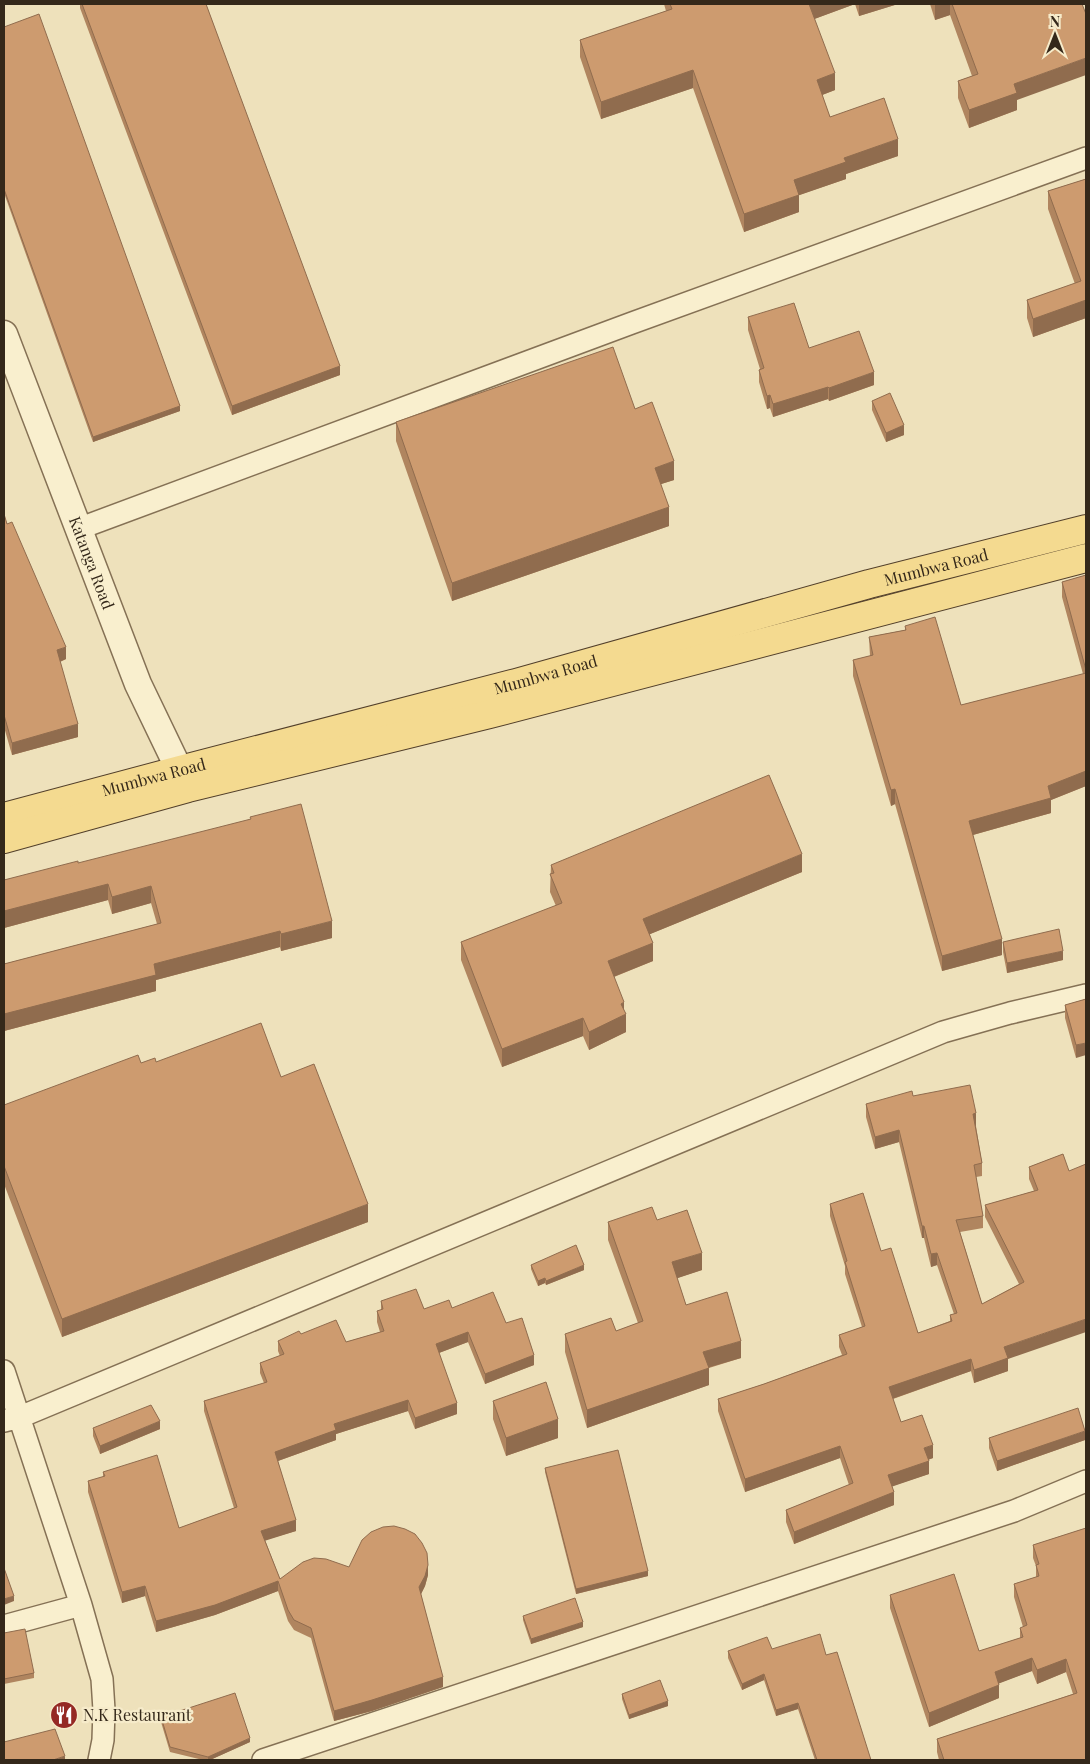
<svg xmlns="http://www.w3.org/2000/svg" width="1090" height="1764" viewBox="0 0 1090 1764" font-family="'Playfair Display',serif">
<rect width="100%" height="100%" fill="#eee1bb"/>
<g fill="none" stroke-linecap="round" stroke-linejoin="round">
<g stroke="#857155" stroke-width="24">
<path id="minor" d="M 78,529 L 632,323 L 1086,158
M 4,1371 L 81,1605 L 102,1679 L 104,1710 L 103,1740 L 99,1760
M 4,1421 L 20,1417 L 943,1032 L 1010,1013 L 1086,995
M 4,1626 L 81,1605
M 263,1760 L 1014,1511 L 1086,1481"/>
</g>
<g stroke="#857155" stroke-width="29">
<g id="tertiary">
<path id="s1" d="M 4,334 L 138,684 L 188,788"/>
</g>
</g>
<g stroke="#523f2a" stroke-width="30">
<g id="primary">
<path id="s2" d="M 4,817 L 180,770 L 516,683 L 869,584 L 1086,529"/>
<path d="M 4,839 L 188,788 L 490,714 L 1086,558"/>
</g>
</g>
<use href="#minor" stroke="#f9efce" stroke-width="21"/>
<use href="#tertiary" stroke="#f9efce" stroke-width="26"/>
<use href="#primary" stroke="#f4da90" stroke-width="28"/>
</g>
<path fill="#b0855f" d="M 80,4 L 206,4 L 340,375 L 232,415 L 80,8 Z
M 664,4 L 898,4 L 859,16 L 855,4 L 814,19 L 835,90 L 822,95 L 830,117 L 898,156 L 846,174 L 846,179 L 799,195 L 799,212 L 744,232 L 693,88 L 601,119 L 580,57 L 580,40 L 666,11 Z
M 930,4 L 1082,4 L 1017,100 L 1017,110 L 969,128 L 958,98 L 958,81 L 972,76 L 950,15 L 935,20 Z
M 4,27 L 180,411 L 93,442 L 4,193 Z
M 1086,179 L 1086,318 L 1033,337 L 1027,318 L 1027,300 L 1075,284 L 1048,209 L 1048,191 Z
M 748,317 L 809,348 L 874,385 L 829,401 L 828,399 L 773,417 L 770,408 L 767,409 L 759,382 L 759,370 L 760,369 L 748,330 Z
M 872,401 L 904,435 L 886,442 L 872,410 Z
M 635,409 L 674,480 L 661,484 L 669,526 L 452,601 L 396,441 L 396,422 Z
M 4,514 L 7,524 L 66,659 L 60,662 L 78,737 L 12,755 L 4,727 Z
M 1086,575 L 1086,786 L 1051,800 L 1051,813 L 973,835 L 1002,955 L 942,971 L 895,804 L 891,806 L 853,676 L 853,660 L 870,656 L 869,637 L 905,630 L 905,626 L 961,705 L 1083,674 L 1062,597 L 1062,582 Z
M 78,863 L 332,938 L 281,951 L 280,947 L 156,980 L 156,991 L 4,1031 L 4,964 L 157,924 L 151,903 L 112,914 L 108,900 L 4,928 L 4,880 Z
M 551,865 L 802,872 L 650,934 L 653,961 L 614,977 L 624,1010 L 626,1032 L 589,1050 L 583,1036 L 502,1067 L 461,960 L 461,942 L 556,906 L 550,892 Z
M 1003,942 L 1063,960 L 1007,973 L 1003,952 Z
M 1086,999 L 1076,1058 L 1065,1018 L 1065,1005 Z
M 156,1062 L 281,1077 L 368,1222 L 62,1337 L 4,1184 L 4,1105 L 141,1063 Z
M 913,1096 L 976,1126 L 982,1163 L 982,1176 L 976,1177 L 983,1216 L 983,1228 L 960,1232 L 982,1304 L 1019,1284 L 985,1217 L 985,1205 L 1034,1191 L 1029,1179 L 1029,1167 L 1063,1154 L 1008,1359 L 1008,1371 L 974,1383 L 971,1371 L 893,1399 L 901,1422 L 933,1458 L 928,1460 L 929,1474 L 892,1486 L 894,1505 L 794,1544 L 786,1522 L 786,1510 L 849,1485 L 840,1458 L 745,1492 L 718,1411 L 718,1399 L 764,1384 L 842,1355 L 839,1347 L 839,1335 L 862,1327 L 845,1274 L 845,1266 L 830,1216 L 830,1204 L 881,1251 L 918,1333 L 950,1321 L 950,1315 L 954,1314 L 937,1265 L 931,1267 L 924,1238 L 922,1238 L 899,1142 L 875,1149 L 866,1117 L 866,1104 Z
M 657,1220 L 702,1270 L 677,1278 L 686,1305 L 741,1358 L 709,1368 L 709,1385 L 587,1428 L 565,1352 L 565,1334 L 616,1331 L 638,1323 L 608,1240 L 608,1222 Z
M 531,1265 L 584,1270 L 546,1285 L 545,1283 L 538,1286 L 531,1269 Z
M 381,1301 L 424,1309 L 452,1308 L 506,1323 L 534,1365 L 485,1384 L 468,1342 L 439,1353 L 457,1414 L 415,1429 L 408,1411 L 336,1434 L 336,1440 L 278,1461 L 296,1531 L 265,1540 L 280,1579 L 349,1567 L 428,1575 L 425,1586 L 421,1594 L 443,1687 L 372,1711 L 334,1721 L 311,1638 L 294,1630 L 288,1621 L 278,1591 L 215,1615 L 156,1632 L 145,1596 L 122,1603 L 88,1492 L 88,1481 L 103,1477 L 103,1472 L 179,1528 L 234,1508 L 204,1411 L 204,1401 L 264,1383 L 260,1373 L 260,1363 L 280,1356 L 278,1351 L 278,1341 L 301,1334 L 346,1342 L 380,1332 L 377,1322 L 377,1311 L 381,1310 Z
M 493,1401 L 558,1438 L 506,1456 L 493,1419 Z
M 93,1428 L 160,1429 L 100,1454 L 93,1436 Z
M 989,1438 L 1085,1440 L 997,1471 L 989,1448 Z
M 545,1468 L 648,1576 L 576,1594 L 545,1472 Z
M 1086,1528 L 1086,1760 L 939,1760 L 937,1752 L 937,1739 L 1073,1694 L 1066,1672 L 1037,1684 L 1032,1671 L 999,1683 L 999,1698 L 929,1727 L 890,1608 L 890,1595 L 979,1651 L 1020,1638 L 1020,1628 L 1023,1627 L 1014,1597 L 1014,1584 L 1036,1577 L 1036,1566 L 1033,1558 L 1033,1545 Z
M 523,1616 L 583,1627 L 531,1644 L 523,1620 Z
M 4,1633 L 34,1673 L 34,1678 L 4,1684 Z
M 772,1649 L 826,1655 L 871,1760 L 815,1760 L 798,1709 L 776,1716 L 764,1680 L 742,1690 L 728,1658 L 728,1651 Z
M 622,1694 L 668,1706 L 629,1719 L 622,1699 Z
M 161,1717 L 250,1742 L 210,1760 L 203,1760 L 170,1752 L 161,1722 Z"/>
<path fill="#906c4e" d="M 809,4 L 855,4 L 809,21 Z
M 859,4 L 898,4 L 859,16 Z
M 935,4 L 950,4 L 950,15 L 935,20 Z
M 1086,58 L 1086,75 L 1017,100 L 1017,110 L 969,128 L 969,110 L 1014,84 Z
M 693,70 L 693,88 L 601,119 L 601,102 Z
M 835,73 L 835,90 L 817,97 L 817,80 Z
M 898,139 L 898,156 L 846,174 L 846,179 L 794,197 L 794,180 L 844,158 Z
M 799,195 L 799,212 L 744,232 L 744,214 Z
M 1086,300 L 1086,318 L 1033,337 L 1033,319 Z
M 340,366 L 340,375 L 232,415 L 232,406 Z
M 874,372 L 874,385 L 829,401 L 829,388 Z
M 828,387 L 828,399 L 773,417 L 773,404 Z
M 770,395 L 770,408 L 767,409 L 767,396 Z
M 180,406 L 180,411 L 93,442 L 93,437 Z
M 904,425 L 904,435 L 886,442 L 886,433 Z
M 674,461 L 674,480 L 655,486 L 655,468 Z
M 669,507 L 669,526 L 452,601 L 452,583 Z
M 66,647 L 66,659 L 57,663 L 57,650 Z
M 78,724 L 78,737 L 12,755 L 12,743 Z
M 1086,771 L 1086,786 L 1051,800 L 1051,813 L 969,836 L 969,821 L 1048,786 Z
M 895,789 L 895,804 L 891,806 L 891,790 Z
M 802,854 L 802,872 L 643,937 L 643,919 Z
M 108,884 L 108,900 L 4,928 L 4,911 Z
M 151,886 L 151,903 L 112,914 L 112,897 Z
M 332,921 L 332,938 L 281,951 L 281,934 Z
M 280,931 L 280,947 L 156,980 L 156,991 L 4,1031 L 4,1014 L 154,964 Z
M 1002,939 L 1002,955 L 942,971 L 942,956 Z
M 653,943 L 653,961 L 608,979 L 608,961 Z
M 1063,951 L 1063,960 L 1007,973 L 1007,963 Z
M 624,1002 L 624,1015 L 626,1014 L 626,1032 L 589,1050 L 589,1032 L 621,1004 Z
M 583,1018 L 583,1036 L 502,1067 L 502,1049 Z
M 1086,1043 L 1086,1055 L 1076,1058 L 1076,1045 Z
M 976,1113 L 976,1126 L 973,1127 L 973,1114 Z
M 899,1130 L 899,1142 L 875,1149 L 875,1137 Z
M 368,1204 L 368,1222 L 62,1337 L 62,1319 Z
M 922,1226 L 924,1226 L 924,1238 L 922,1238 Z
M 702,1253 L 702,1270 L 672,1280 L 672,1262 Z
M 937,1253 L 937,1265 L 931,1267 L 931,1254 Z
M 584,1265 L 584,1270 L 546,1285 L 546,1281 Z
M 545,1278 L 545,1283 L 538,1286 L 538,1281 Z
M 1086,1319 L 1086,1332 L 1008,1359 L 1008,1371 L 974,1383 L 974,1370 L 1004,1347 Z
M 468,1332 L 468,1342 L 436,1354 L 436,1344 Z
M 741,1341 L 741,1358 L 703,1369 L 703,1352 Z
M 534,1355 L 534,1365 L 485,1384 L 485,1374 Z
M 971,1359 L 971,1371 L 889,1400 L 889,1387 Z
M 709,1368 L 709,1385 L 587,1428 L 587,1410 Z
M 408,1400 L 408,1411 L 336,1434 L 336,1440 L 275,1462 L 275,1452 L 334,1424 Z
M 457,1403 L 457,1414 L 415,1429 L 415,1418 Z
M 558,1419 L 558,1438 L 506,1456 L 506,1438 Z
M 160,1421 L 160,1429 L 100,1454 L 100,1446 Z
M 1085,1431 L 1085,1440 L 997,1471 L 997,1461 Z
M 933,1445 L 933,1458 L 924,1461 L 924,1448 Z
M 840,1446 L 840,1458 L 745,1492 L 745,1479 Z
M 929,1461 L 929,1474 L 888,1488 L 888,1475 Z
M 894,1492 L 894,1505 L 794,1544 L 794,1532 Z
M 296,1520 L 296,1531 L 261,1542 L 261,1531 Z
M 428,1565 L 428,1575 L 425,1586 L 419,1598 L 419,1587 Z
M 648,1571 L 648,1576 L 576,1594 L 576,1589 Z
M 278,1581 L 278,1591 L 215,1615 L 156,1632 L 156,1621 Z
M 145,1586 L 145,1596 L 122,1603 L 122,1592 Z
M 14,1596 L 14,1601 L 4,1605 L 4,1599 Z
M 583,1622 L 583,1627 L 531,1644 L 531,1639 Z
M 1032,1658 L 1032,1671 L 995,1685 L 995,1672 Z
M 1066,1659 L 1066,1672 L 1037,1684 L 1037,1670 Z
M 764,1674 L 764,1680 L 742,1690 L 742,1684 Z
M 443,1677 L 443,1687 L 372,1711 L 334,1721 L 334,1711 Z
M 999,1685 L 999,1698 L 929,1727 L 929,1713 Z
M 668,1701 L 668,1706 L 629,1719 L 629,1715 Z
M 798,1703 L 798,1709 L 776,1716 L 776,1710 Z
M 250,1738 L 250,1742 L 210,1760 L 208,1760 L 208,1757 Z
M 65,1756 L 65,1760 L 53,1760 Z"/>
<path fill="#cd9b6f" stroke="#906c4e" d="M 82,4 L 206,4 L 340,366 L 232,406 Z
M 670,4 L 809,4 L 835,73 L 817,80 L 830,117 L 884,98 L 898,139 L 844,158 L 846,162 L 794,180 L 799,195 L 744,214 L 693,70 L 601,102 L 580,40 L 672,9 Z
M 952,4 L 1082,4 L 1086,14 L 1086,58 L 1014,84 L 1017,93 L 969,110 L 958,81 L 978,74 Z
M 39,14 L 180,406 L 93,437 L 4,189 L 4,27 Z
M 1086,179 L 1086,300 L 1033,319 L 1027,300 L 1081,281 L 1048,191 Z
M 794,303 L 809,348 L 859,331 L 874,372 L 829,388 L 828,387 L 773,404 L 770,395 L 767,396 L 759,370 L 764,368 L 748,317 Z
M 613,347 L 635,409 L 652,402 L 674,461 L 655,468 L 669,507 L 452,583 L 396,422 Z
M 890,393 L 904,425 L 886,433 L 872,401 Z
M 4,514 L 7,524 L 12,522 L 66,647 L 57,650 L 78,724 L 12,743 L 4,715 Z
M 1086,575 L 1086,670 L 1062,582 Z
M 935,617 L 961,705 L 1086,673 L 1086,771 L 1048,786 L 1051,798 L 969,821 L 1002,939 L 942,956 L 895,789 L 891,790 L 853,660 L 873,655 L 869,637 L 906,630 L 905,626 Z
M 769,775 L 802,854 L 643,919 L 653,943 L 608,961 L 624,1002 L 621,1004 L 626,1014 L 589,1032 L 583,1018 L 502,1049 L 461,942 L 562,903 L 550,874 L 554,873 L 551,865 Z
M 301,804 L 332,921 L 281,934 L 280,931 L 154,964 L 156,975 L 4,1014 L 4,964 L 161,923 L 151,886 L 112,897 L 108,884 L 4,911 L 4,880 L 78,861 L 78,863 L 129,850 L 251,819 L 250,817 Z
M 1059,929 L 1063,951 L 1007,963 L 1003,942 Z
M 1086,999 L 1086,1043 L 1076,1045 L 1065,1005 Z
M 261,1023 L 281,1077 L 314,1064 L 368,1204 L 62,1319 L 4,1166 L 4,1105 L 138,1055 L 141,1063 L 155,1058 L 156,1062 Z
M 970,1085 L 976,1113 L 973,1114 L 982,1163 L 974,1165 L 983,1216 L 956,1220 L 982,1304 L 1024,1282 L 985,1205 L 1038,1190 L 1029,1167 L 1063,1154 L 1069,1171 L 1086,1164 L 1086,1319 L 1004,1347 L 1008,1358 L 974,1370 L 971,1359 L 889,1387 L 901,1422 L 922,1415 L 933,1445 L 924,1448 L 929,1461 L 888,1475 L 894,1492 L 794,1532 L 786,1510 L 853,1483 L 840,1446 L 745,1479 L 718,1399 L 764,1384 L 847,1354 L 839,1335 L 865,1326 L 845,1262 L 847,1261 L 830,1204 L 863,1193 L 881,1251 L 891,1248 L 918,1333 L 952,1321 L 950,1315 L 957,1313 L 937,1253 L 931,1254 L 924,1226 L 922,1226 L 899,1130 L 875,1137 L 866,1104 L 912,1091 L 913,1096 Z
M 652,1207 L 657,1220 L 687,1210 L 702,1253 L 672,1262 L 686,1305 L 727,1292 L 741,1341 L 703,1352 L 709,1368 L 587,1410 L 565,1334 L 611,1318 L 616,1331 L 643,1321 L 608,1222 Z
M 576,1245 L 584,1265 L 546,1281 L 545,1278 L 538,1281 L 531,1265 Z
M 416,1289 L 424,1309 L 449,1300 L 452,1308 L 493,1292 L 506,1323 L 522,1318 L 534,1355 L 485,1374 L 468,1332 L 436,1344 L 457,1403 L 415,1418 L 408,1400 L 334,1424 L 336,1430 L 275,1452 L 296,1520 L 261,1531 L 280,1579 L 303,1562 L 314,1558 L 326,1559 L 349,1567 L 362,1540 L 371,1532 L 383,1527 L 394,1526 L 405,1529 L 415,1534 L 422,1543 L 427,1553 L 428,1565 L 425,1576 L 419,1587 L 443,1677 L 372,1700 L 334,1711 L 311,1628 L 294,1620 L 288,1610 L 278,1581 L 215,1605 L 156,1621 L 145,1586 L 122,1592 L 88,1481 L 105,1476 L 103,1472 L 157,1455 L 179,1528 L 237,1507 L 204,1401 L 267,1382 L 260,1363 L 284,1354 L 278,1341 L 299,1331 L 301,1334 L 336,1320 L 346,1342 L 384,1331 L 377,1311 L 383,1309 L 381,1301 Z
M 546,1382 L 558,1419 L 506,1438 L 493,1401 Z
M 151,1405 L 160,1421 L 100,1446 L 93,1428 Z
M 1078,1408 L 1085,1431 L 997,1461 L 989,1438 Z
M 618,1450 L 648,1571 L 576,1589 L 545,1468 Z
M 1086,1528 L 1086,1760 L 944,1760 L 937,1739 L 1077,1693 L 1066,1659 L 1037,1670 L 1032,1658 L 995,1672 L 999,1685 L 929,1713 L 890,1595 L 954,1574 L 979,1651 L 1023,1637 L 1020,1628 L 1027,1625 L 1014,1584 L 1039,1576 L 1036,1565 L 1039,1564 L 1033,1545 Z
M 4,1568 L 14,1596 L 4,1599 Z
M 575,1598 L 583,1622 L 531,1639 L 523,1616 Z
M 25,1629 L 34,1673 L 4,1679 L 4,1633 Z
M 820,1634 L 826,1655 L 837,1652 L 871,1760 L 817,1760 L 798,1703 L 776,1710 L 764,1674 L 742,1684 L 728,1651 L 767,1637 L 772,1649 Z
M 660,1680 L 668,1701 L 629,1715 L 622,1694 Z
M 235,1693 L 250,1738 L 208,1757 L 170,1747 L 161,1717 Z
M 55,1729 L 65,1756 L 53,1760 L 4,1760 L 4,1742 Z"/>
<defs>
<g id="restaurant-disc" transform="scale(1.4375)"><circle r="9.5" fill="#952924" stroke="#f6ebca"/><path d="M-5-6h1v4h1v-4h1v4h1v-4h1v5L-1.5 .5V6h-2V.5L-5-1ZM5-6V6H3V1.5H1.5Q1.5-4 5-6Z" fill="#fff"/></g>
</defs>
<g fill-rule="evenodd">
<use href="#restaurant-disc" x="64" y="1715"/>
</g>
<g text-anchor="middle" stroke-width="4.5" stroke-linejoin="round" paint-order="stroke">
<g font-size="16" fill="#34281a" stroke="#f6ebca">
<text dy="6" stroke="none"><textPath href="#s1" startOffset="245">Katanga Road</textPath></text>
<text dy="6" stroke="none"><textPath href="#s2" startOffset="965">Mumbwa Road</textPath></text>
<text dy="6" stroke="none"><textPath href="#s2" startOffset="560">Mumbwa Road</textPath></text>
<text dy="6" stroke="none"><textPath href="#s2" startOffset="155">Mumbwa Road</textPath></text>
</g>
<g font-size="16" fill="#34281a" stroke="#f6ebca" text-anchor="start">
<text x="83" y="1721">N.K Restaurant</text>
</g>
</g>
<rect width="1090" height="1764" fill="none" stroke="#34281a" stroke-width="10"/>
<g transform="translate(1055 35)" stroke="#f6ebca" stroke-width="4" paint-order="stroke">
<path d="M0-4L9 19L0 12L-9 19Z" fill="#34281a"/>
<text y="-8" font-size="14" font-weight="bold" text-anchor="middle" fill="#34281a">N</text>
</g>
</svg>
